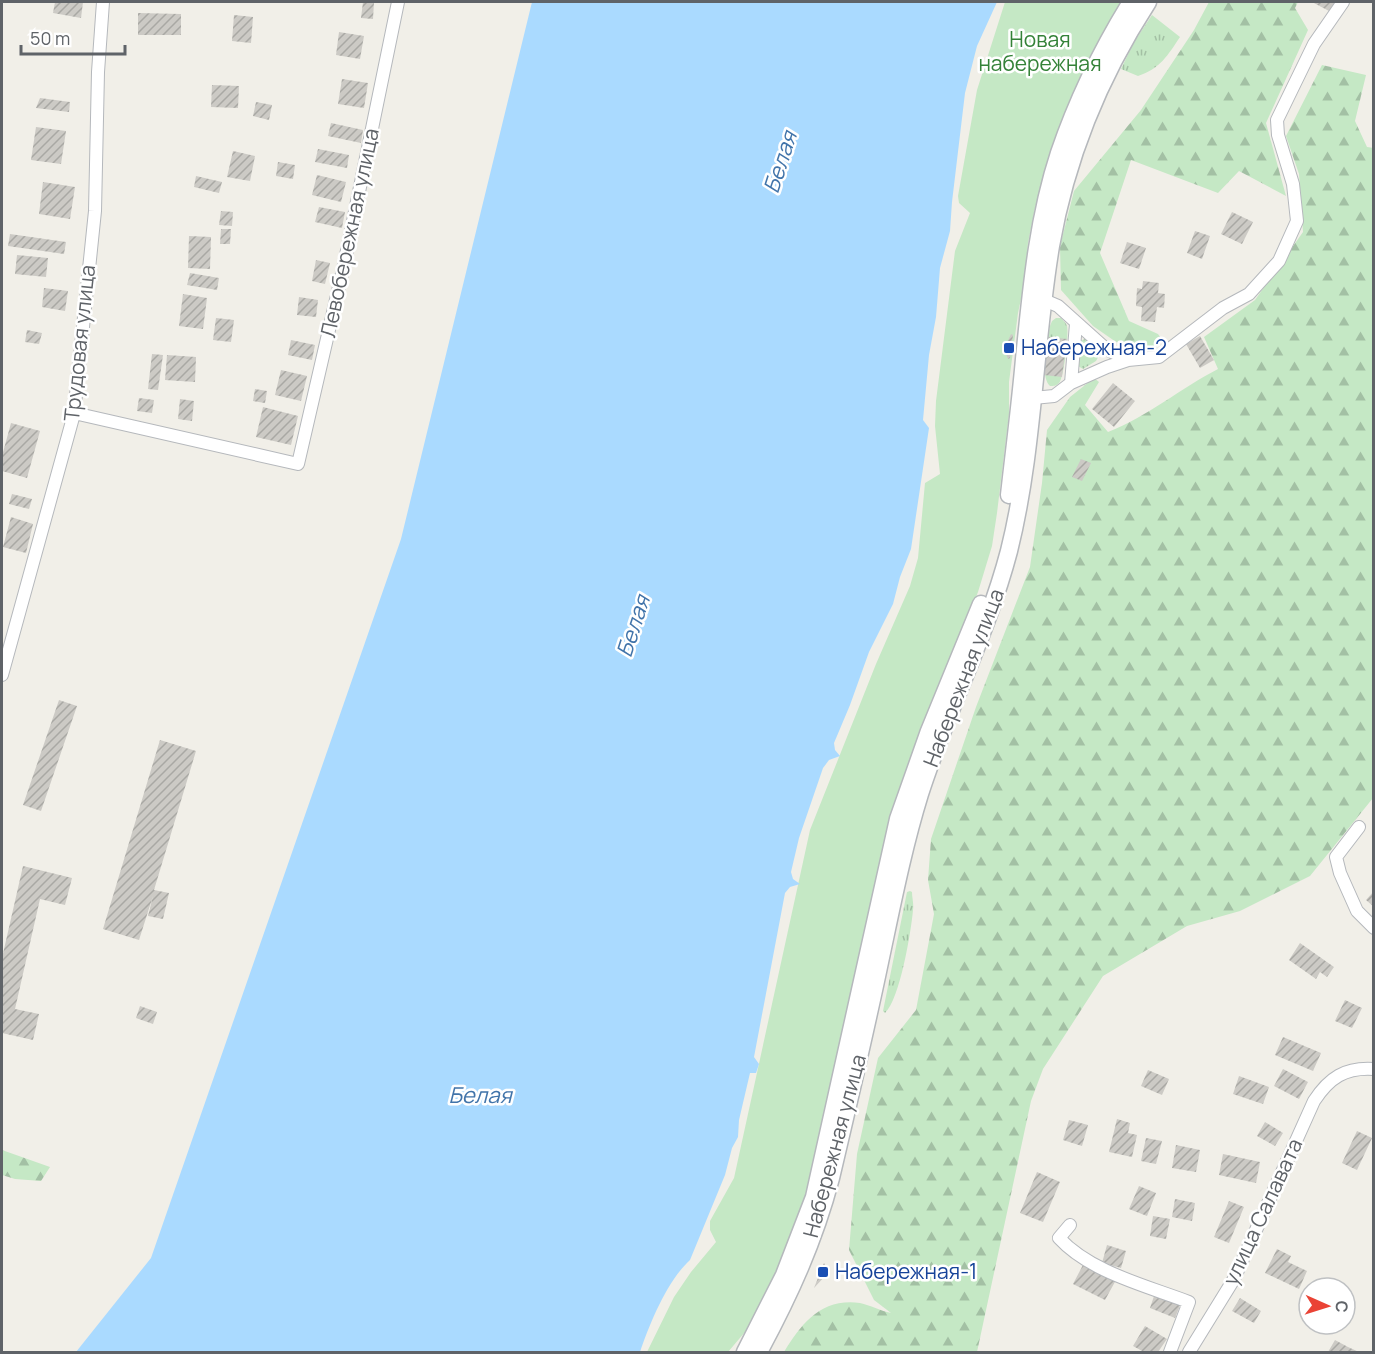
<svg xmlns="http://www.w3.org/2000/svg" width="1375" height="1354" viewBox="0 0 1375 1354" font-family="Manrope,sans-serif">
<defs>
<pattern id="grass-tufts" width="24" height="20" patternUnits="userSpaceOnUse" patternTransform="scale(1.5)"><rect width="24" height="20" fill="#c5e8c5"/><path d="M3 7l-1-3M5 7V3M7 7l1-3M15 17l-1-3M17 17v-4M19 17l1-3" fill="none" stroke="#a3c0a4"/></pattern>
<pattern id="forest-firs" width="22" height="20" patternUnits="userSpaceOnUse" patternTransform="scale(1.5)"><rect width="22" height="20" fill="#c5e8c5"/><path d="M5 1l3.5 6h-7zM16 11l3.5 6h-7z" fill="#a3c0a4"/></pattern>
<pattern id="building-hatch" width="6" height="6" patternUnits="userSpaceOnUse" patternTransform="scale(1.5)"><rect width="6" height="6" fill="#cccac5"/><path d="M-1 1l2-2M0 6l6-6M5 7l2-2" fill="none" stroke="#a9a8a4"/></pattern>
</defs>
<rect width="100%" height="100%" fill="#f1efe8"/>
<path fill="url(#grass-tufts)" d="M 1152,15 L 1180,37 C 1168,55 1160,69 1138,76 L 1121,69 L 1134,42 Z
M 1056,318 L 1061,318 C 1063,320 1066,323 1067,326 C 1069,333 1064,378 1059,383 C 1056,386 1054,386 1050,386 C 1039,376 1048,341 1050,326 L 1052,321 Z
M 1085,339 L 1101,352 L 1096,361 L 1083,369 L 1078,366 L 1080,341 Z
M 910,891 L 912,892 C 912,898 914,904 913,910 C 911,932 900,999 885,1013 L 883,1011 L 907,892 Z"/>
<path fill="url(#forest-firs)" d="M 1209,2 L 1298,2 L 1295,8 L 1308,30 L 1266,123 L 1286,196 L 1239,171 L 1218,193 L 1131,160 L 1100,253 L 1129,321 L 1158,334 L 1163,341 L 1146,350 L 1116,342 L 1093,326 L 1061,290 L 1060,246 L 1074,191 L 1141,110 L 1194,30 Z
M 1322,65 L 1366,75 L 1355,121 L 1367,147 L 1374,148 L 1373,798 L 1310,876 L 1240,911 L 1187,926 L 1103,976 L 1043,1069 L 1031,1101 L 977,1352 L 784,1352 C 802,1323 821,1298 860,1303 C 870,1305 881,1311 891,1313 L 874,1300 L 849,1250 L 857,1154 L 878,1058 L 916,1010 L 934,914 L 928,880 L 931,839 L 976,707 L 1030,567 L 1042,483 L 1047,430 L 1070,397 L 1094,378 L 1099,382 L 1085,405 L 1108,432 C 1147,417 1181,388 1218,369 L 1204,337 L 1255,300 L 1303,232 L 1299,174 L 1286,136 Z
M 2,1150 L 50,1167 L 41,1181 L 15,1179 L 2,1175 Z"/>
<path fill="#c5e8c5" d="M 1005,2 L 1122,2 L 1046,171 L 1035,208 L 1028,243 L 1024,285 L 1018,313 L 1009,382 L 1009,414 L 997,513 L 992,546 L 978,592 L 961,636 L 807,1193 L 777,1272 L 751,1325 L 728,1352 L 647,1352 L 674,1297 L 691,1272 L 716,1242 L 710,1230 L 710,1221 L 734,1178 L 810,830 L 876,664 L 910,586 L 918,558 L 925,483 L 940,474 L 935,426 L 936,401 L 955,251 L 970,213 L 959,203 L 958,196 L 977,90 Z"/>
<path fill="#aadaff" d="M 532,2 L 997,2 L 977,46 L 965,93 L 952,202 L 950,231 L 940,268 L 936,317 L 929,355 L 923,420 L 929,428 L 911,549 L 900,577 L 893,604 L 869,652 L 850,705 L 834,743 L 835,750 L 840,756 L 829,760 L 823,768 L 799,838 L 791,872 L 793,879 L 800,884 L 790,887 L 785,893 L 754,1057 L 759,1064 L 756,1073 L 750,1073 L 739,1120 L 738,1137 L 732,1148 L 725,1175 L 690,1260 C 667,1281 650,1323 640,1352 L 76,1352 L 151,1258 L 401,539 Z"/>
<path fill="url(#building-hatch)" d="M 55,2 L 83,2 L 81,18 L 53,13 Z
M 363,2 L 374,2 L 373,19 L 361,18 Z
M 1312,2 L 1335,2 L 1329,11 Z
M 138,13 L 181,14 L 181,35 L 138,35 Z
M 234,15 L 253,17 L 251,43 L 232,41 Z
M 339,32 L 364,36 L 360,59 L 336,55 Z
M 342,79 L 368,83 L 364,108 L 338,104 Z
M 212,85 L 239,86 L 238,108 L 211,107 Z
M 40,98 L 70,102 L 69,112 L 36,108 Z
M 256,102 L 272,105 L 269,120 L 253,116 Z
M 331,123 L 363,130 L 361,143 L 328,136 Z
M 36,127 L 66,131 L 61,164 L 31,160 Z
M 318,149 L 349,155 L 347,168 L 315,162 Z
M 233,151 L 255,156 L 250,181 L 227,177 Z
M 278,162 L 295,165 L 293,179 L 276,176 Z
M 317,175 L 346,182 L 341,202 L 312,195 Z
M 196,176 L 222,182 L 219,193 L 194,187 Z
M 43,182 L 75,187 L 70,219 L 39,214 Z
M 319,207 L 345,212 L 342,228 L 315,222 Z
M 221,211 L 233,212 L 232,226 L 219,225 Z
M 1232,212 L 1253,222 L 1242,244 L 1221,234 Z
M 221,229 L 231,229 L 230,244 L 220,244 Z
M 1195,231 L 1210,236 L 1202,259 L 1187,253 Z
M 10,234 L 66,242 L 64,254 L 8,246 Z
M 189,236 L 211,237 L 210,269 L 188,268 Z
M 1127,242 L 1146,248 L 1139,269 L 1120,263 Z
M 17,255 L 48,258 L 46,277 L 15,274 Z
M 316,260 L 330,263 L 325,284 L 312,281 Z
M 190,273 L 219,278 L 217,290 L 187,285 Z
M 1143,281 L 1159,283 L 1158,293 L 1165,294 L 1164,308 L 1157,307 L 1155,322 L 1141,321 L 1142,307 L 1136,306 L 1137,288 L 1142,289 Z
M 44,288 L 68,291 L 65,311 L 42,307 Z
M 183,294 L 207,298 L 203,329 L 179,326 Z
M 299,297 L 318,300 L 316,317 L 297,315 Z
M 216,318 L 234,320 L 231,342 L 213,340 Z
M 27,330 L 42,333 L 39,344 L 25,342 Z
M 1011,334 L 1013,335 L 1010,358 L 1008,359 L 1004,349 Z
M 1200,336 L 1214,360 L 1200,368 L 1186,344 Z
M 1049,337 L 1067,339 L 1062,377 L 1044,375 Z
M 291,340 L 315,345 L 312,360 L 288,355 Z
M 152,354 L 163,355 L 158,390 L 148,389 Z
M 167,355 L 196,357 L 195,382 L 165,380 Z
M 281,370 L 307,376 L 301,401 L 275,395 Z
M 1113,383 L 1135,401 L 1114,427 L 1092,409 Z
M 255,389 L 267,391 L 265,403 L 253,401 Z
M 139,398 L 154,400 L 152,413 L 137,411 Z
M 180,399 L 194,401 L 192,421 L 178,419 Z
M 263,407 L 298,416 L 291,445 L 256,437 Z
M 11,423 L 40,431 L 27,478 L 2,471 L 2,456 Z
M 1081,459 L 1091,463 L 1082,481 L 1072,477 Z
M 12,494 L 32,499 L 29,509 L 9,504 Z
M 11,517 L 33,524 L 26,553 L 3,547 Z
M 59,700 L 77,706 L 41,811 L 23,805 Z
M 160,740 L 196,751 L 154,890 L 169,893 L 163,919 L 148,916 L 153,896 L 139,940 L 103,929 Z
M 23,866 L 72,878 L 65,905 L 40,899 L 15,1009 L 39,1014 L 33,1040 L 2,1033 L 2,958 Z
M 1374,891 L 1374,907 L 1366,900 Z
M 1300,943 L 1334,967 L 1327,977 L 1320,972 L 1316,979 L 1289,960 Z
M 1345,1000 L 1362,1008 L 1352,1028 L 1335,1021 Z
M 140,1006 L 157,1012 L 153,1024 L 136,1018 Z
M 1283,1037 L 1321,1053 L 1313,1071 L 1275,1055 Z
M 1283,1069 L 1308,1082 L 1299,1099 L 1274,1086 Z
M 1148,1070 L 1169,1079 L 1162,1095 L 1141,1086 Z
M 1239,1076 L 1269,1087 L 1263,1104 L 1233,1094 Z
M 1117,1119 L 1130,1123 L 1128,1133 L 1137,1135 L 1132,1157 L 1109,1152 Z
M 1069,1120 L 1088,1125 L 1082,1146 L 1063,1140 Z
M 1265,1122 L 1283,1133 L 1275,1146 L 1257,1136 Z
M 1357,1131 L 1372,1138 L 1357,1170 L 1342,1163 Z
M 1146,1138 L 1162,1141 L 1156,1164 L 1141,1161 Z
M 1176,1145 L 1200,1150 L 1196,1172 L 1172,1168 Z
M 1223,1154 L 1260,1162 L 1256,1183 L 1219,1175 Z
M 1037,1172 L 1060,1182 L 1043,1222 L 1020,1213 Z
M 1139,1186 L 1156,1193 L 1147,1216 L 1129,1209 Z
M 1175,1199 L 1195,1203 L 1192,1221 L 1172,1217 Z
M 1229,1201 L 1244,1207 L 1229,1243 L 1214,1237 Z
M 1153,1216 L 1170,1219 L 1166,1239 L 1150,1236 Z
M 1107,1245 L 1126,1251 L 1121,1268 L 1102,1263 Z
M 1277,1249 L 1291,1256 L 1288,1262 L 1307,1271 L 1299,1289 L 1265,1273 Z
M 824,1263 L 828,1271 L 826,1275 L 814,1288 Z
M 1084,1263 L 1116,1280 L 1105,1300 L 1073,1284 Z
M 1155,1293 L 1181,1303 L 1175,1318 L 1150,1308 Z
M 1240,1298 L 1261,1311 L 1254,1323 L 1232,1311 Z
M 1145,1326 L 1167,1339 L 1158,1352 L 1144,1352 L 1133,1346 Z
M 1335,1340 L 1348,1347 L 1359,1352 L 1328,1352 Z"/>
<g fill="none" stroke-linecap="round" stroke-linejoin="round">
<g stroke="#b5b8bc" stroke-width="14">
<path id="minor" d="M 1044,300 L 1058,306 L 1106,349 L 1128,360
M 1071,383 L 1076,324
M 1033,398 L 1054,396 L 1071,383 L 1107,367 L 1128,360 L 1159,357 L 1223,308 L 1249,294 L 1279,261 L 1297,221 L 1293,184 L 1278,135 L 1277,120 L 1314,44 L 1343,2
M 74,413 L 298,464 L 344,265 L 398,2
M 2,675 L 74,414 L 95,211 L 98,72 L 103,2
M 1359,827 L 1336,857 L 1340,873 L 1357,911 L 1374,928
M 1070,1225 L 1059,1238 C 1090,1272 1147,1286 1189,1302 L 1170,1352
M 1189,1352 L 1234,1279 L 1314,1101 C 1329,1078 1345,1067 1374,1069"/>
</g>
<g stroke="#b5b8bc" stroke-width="19">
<path id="tertiary" d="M 1009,495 C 1014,450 1020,405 1024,359 C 1031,290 1037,220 1059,153 C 1077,100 1102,49 1131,2
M 745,1352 L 784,1275 L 814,1197 L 898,819 L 929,731 L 981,604
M 759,1352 C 790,1294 814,1242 831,1178 C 848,1106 865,1034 880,962 C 892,906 903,849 920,794 C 946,712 987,635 1009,551 C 1034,451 1034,347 1051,246 C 1066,159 1100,76 1148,2"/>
</g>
<use href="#minor" stroke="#fff" stroke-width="12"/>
<use href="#tertiary" stroke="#fff" stroke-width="16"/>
</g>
<g fill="#1a4fb4" stroke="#fff" stroke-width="2">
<rect x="1003" y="342" width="12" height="12" rx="3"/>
<rect x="817" y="1266" width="12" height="12" rx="3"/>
</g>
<g text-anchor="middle" stroke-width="5" stroke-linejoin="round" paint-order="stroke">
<g font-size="21" fill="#348238" stroke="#fff">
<text x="1040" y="47">Новая<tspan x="1040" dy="24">набережная</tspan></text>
</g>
<g font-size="21" fill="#5f6368" stroke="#fff">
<text transform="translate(350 233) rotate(-78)" y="7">Левобережная улица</text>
<text transform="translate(80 343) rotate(-84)" y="7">Трудовая улица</text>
<text transform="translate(964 678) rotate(-69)" y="7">Набережная улица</text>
<text transform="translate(835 1146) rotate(-75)" y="7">Набережная улица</text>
<text transform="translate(1263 1212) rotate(-65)" y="7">улица Салавата</text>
</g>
<g font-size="21" fill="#164399" stroke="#fff" text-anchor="start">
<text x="1021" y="355">Набережная-2</text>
<text x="835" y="1279">Набережная-1</text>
</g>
<g font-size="22" font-style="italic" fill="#4174aa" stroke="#fff">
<text transform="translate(780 162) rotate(-72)" y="8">Белая</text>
<text transform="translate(633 626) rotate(-72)" y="8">Белая</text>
<text x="480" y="1103">Белая</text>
</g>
</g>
<rect width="1375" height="1354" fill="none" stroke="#5f6368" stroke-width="6"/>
<g transform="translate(1327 1306) rotate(93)"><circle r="28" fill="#ffffff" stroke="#bfc1c3" stroke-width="1.5"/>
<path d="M0-4.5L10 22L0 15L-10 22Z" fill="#ea4335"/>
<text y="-9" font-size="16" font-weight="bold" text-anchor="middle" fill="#5f6368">С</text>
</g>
<path d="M21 45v9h104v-9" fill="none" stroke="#5f6368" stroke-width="3"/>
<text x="30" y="45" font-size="18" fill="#5f6368" stroke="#ffffff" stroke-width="4.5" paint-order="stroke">50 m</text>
</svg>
